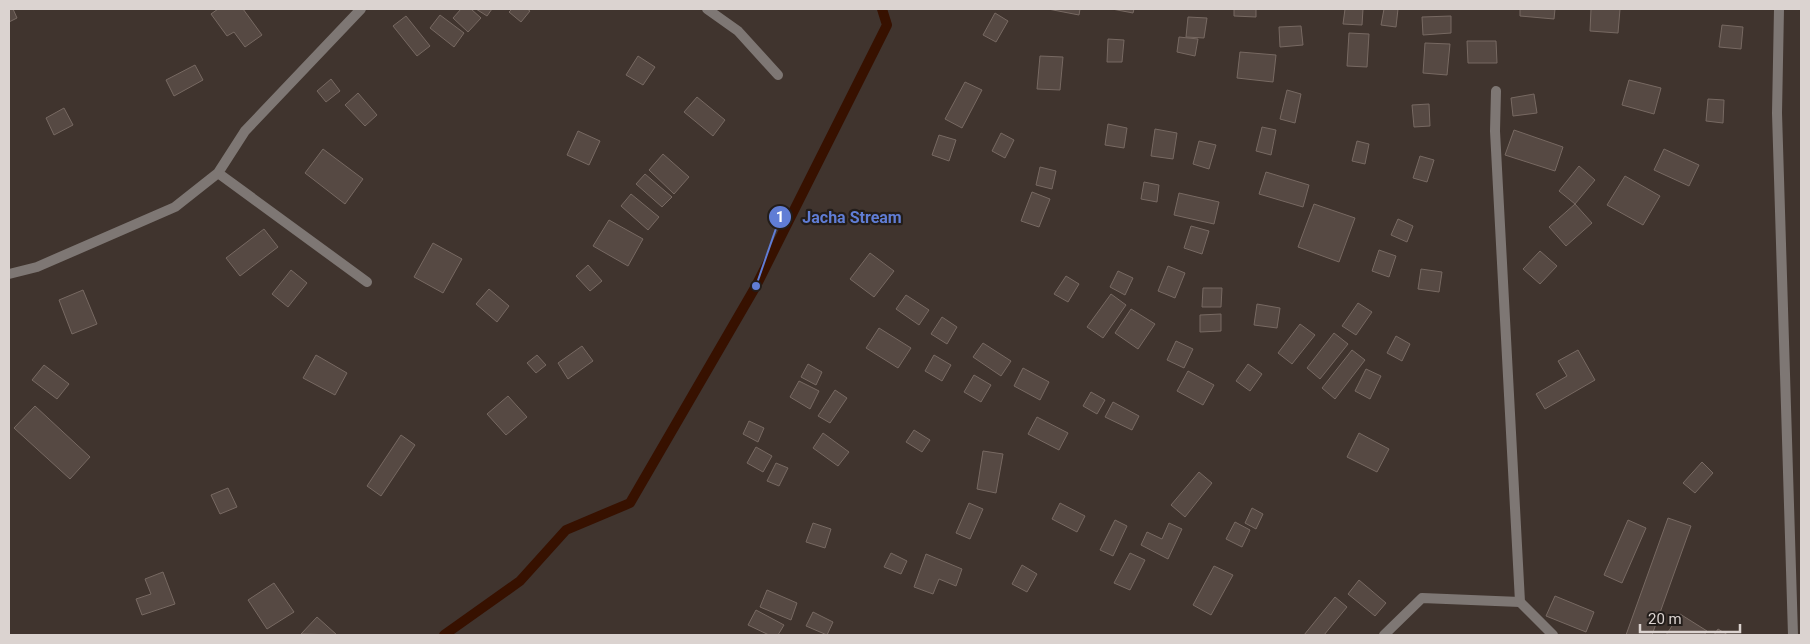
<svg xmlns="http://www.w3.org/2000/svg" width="1810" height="644" viewBox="0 0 1810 644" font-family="Roboto,sans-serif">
<rect width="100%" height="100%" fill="#40342e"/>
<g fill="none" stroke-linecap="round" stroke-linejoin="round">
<path stroke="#371100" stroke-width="10" d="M 444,635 L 520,581 L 566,530 L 630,503 L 756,286 L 887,25 L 882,9"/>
</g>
<path fill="#564943" stroke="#776962" d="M 9,9 L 13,9 L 17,18 L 9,22 Z
M 218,9 L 243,9 L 262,35 L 245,47 L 234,32 L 227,36 L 211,14 Z
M 461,9 L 471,9 L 481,18 L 468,32 L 453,18 Z
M 476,9 L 492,9 L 487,16 Z
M 512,9 L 527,9 L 530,11 L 521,22 L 509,12 Z
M 1048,9 L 1080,9 L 1079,15 Z
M 1112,9 L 1134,9 L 1133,13 Z
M 1234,9 L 1256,9 L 1256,17 L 1234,16 Z
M 1345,9 L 1363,9 L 1362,25 L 1343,24 Z
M 1384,9 L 1398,9 L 1396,27 L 1381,25 Z
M 1520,9 L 1555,9 L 1554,19 L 1520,16 Z
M 1591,9 L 1620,9 L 1618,33 L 1590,31 Z
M 995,13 L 1008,21 L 996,42 L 983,35 Z
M 440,15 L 464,33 L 454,47 L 430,28 Z
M 406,16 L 430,46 L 417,56 L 393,26 Z
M 1451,16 L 1451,33 L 1423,35 L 1422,17 Z
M 1188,17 L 1207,18 L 1204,38 L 1186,37 Z
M 1722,25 L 1743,27 L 1741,49 L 1719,47 Z
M 1301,26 L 1303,45 L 1280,47 L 1279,27 Z
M 1349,33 L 1369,34 L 1367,67 L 1347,66 Z
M 1179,37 L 1198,39 L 1195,56 L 1177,52 Z
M 1108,39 L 1124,40 L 1122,62 L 1107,62 Z
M 1467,41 L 1496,41 L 1497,63 L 1468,63 Z
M 1425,43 L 1450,44 L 1447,75 L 1423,73 Z
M 1240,52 L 1276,55 L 1273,82 L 1237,78 Z
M 638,56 L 655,67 L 643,85 L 626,75 Z
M 1040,56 L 1063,57 L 1060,90 L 1037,89 Z
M 195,65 L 203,80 L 174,96 L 166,80 Z
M 331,79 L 340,91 L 326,102 L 317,91 Z
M 1629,80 L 1661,88 L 1654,114 L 1622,105 Z
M 965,82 L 982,90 L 962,128 L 945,119 Z
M 1287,90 L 1301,94 L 1295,123 L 1280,119 Z
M 358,93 L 377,115 L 365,126 L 345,105 Z
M 1534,94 L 1537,113 L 1513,116 L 1511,98 Z
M 697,97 L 725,120 L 713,136 L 684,112 Z
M 1708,99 L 1724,100 L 1723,123 L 1706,121 Z
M 1429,104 L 1430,126 L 1414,127 L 1412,105 Z
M 64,108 L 73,125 L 54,135 L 46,118 Z
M 1108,124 L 1127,128 L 1124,148 L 1105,145 Z
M 1262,127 L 1276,130 L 1271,155 L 1256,151 Z
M 1155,129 L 1177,133 L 1173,159 L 1151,156 Z
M 1514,130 L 1563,147 L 1555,171 L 1505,155 Z
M 578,131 L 600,141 L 589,165 L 567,155 Z
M 1001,133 L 1014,140 L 1005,158 L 992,151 Z
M 939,135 L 956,140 L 949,161 L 932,155 Z
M 1199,141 L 1216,145 L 1209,169 L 1193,164 Z
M 1357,141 L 1369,144 L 1365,164 L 1352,161 Z
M 323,149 L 363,179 L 345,204 L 305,173 Z
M 1664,149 L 1699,165 L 1689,186 L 1654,170 Z
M 663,154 L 689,177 L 674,194 L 649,170 Z
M 1420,156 L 1434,160 L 1427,182 L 1413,178 Z
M 1579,166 L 1595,180 L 1575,204 L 1559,191 Z
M 1040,167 L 1056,171 L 1052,189 L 1036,185 Z
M 1266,172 L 1309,185 L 1303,207 L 1259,194 Z
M 645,174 L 672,197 L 662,207 L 636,184 Z
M 1625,176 L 1660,196 L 1643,225 L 1607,205 Z
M 1144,182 L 1159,185 L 1157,202 L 1141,199 Z
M 1032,192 L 1050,199 L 1039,227 L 1021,221 Z
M 1179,193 L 1219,202 L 1214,224 L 1174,215 Z
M 631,194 L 659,217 L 648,230 L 621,206 Z
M 1314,204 L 1355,218 L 1339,262 L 1298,247 Z
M 1575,204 L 1592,223 L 1566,246 L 1549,227 Z
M 1398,219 L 1413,226 L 1407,242 L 1391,235 Z
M 609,220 L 643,239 L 628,266 L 593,246 Z
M 1191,226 L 1209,231 L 1202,254 L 1184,248 Z
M 264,229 L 278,247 L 240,276 L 226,258 Z
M 433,243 L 462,259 L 443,293 L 414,277 Z
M 1379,250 L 1396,256 L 1389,277 L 1372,271 Z
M 1540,251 L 1557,266 L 1540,284 L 1523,269 Z
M 870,253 L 894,271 L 874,297 L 850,279 Z
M 588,265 L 602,281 L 590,291 L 576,276 Z
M 1168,266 L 1185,273 L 1175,298 L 1158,291 Z
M 1421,269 L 1442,272 L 1439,292 L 1418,289 Z
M 291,270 L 307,283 L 288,307 L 272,294 Z
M 1118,271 L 1133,278 L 1125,295 L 1110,287 Z
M 1066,276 L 1079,284 L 1068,302 L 1054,294 Z
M 1203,288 L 1222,288 L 1221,307 L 1202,307 Z
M 489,289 L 509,306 L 497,322 L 476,304 Z
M 83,290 L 97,324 L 72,334 L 59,300 Z
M 1111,294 L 1126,305 L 1103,338 L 1087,327 Z
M 906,295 L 929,310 L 919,325 L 896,309 Z
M 1358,303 L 1372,312 L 1356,335 L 1342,326 Z
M 1257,304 L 1280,308 L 1277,328 L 1254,325 Z
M 1131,309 L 1155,324 L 1138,349 L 1115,333 Z
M 1221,314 L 1221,331 L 1200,332 L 1200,315 Z
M 942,317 L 957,327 L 947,344 L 931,334 Z
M 1300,324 L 1315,335 L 1292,364 L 1278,353 Z
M 879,328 L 911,348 L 898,368 L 866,348 Z
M 1334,333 L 1348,344 L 1320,379 L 1307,368 Z
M 1396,336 L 1410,344 L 1402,361 L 1387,353 Z
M 1176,341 L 1193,349 L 1184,368 L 1167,360 Z
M 983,343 L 1011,361 L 1001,376 L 973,357 Z
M 582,346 L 593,361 L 568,379 L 558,363 Z
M 1352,350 L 1365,360 L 1335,399 L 1322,388 Z
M 1578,350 L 1595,380 L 1545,409 L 1536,394 L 1567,376 L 1558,361 Z
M 316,355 L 347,373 L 335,395 L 303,378 Z
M 537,355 L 546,365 L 536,373 L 527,363 Z
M 934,355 L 951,365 L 942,381 L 925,371 Z
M 808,364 L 822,372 L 816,385 L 801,377 Z
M 1248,364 L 1262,374 L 1250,391 L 1236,381 Z
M 44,365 L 69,384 L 57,399 L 32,380 Z
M 1023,368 L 1049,382 L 1040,400 L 1014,386 Z
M 1366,369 L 1381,376 L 1370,399 L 1355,391 Z
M 1188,371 L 1214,385 L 1203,405 L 1177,391 Z
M 974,375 L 991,385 L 981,402 L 964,392 Z
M 799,381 L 819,391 L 810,409 L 790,397 Z
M 835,390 L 847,398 L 830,423 L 818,416 Z
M 1091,392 L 1105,400 L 1097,414 L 1083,406 Z
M 508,396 L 527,417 L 506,435 L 487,414 Z
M 1113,402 L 1139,416 L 1132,430 L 1105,417 Z
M 35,406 L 90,457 L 70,479 L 14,428 Z
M 1037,417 L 1068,433 L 1059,450 L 1028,434 Z
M 749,421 L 764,428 L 758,442 L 743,434 Z
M 914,430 L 930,440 L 922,452 L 906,442 Z
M 823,433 L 849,452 L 838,466 L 813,448 Z
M 1359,433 L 1389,449 L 1377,472 L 1347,457 Z
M 401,435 L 415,445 L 381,496 L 367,486 Z
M 756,447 L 772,456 L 763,472 L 747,463 Z
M 983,451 L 1003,454 L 996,493 L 977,489 Z
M 1702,462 L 1713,473 L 1695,493 L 1683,483 Z
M 776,463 L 788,468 L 779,486 L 767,481 Z
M 1199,472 L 1212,483 L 1185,517 L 1171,505 Z
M 228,488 L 237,507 L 220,514 L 211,495 Z
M 969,503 L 983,509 L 970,539 L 956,533 Z
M 1060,503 L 1085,516 L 1077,532 L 1052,519 Z
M 1252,508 L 1263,514 L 1256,529 L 1245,523 Z
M 1668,518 L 1691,526 L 1652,635 L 1626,635 Z
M 1115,520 L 1127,526 L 1113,556 L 1100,550 Z
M 1628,520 L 1646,528 L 1622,583 L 1604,575 Z
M 1235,522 L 1250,530 L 1242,547 L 1226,539 Z
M 813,523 L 831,529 L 825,548 L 806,542 Z
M 1169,523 L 1182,529 L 1168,559 L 1141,545 L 1147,532 L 1162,539 Z
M 891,553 L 907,561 L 901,574 L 884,567 Z
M 1130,553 L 1145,560 L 1130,590 L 1114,583 Z
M 926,554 L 962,569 L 956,586 L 939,579 L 933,594 L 914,587 Z
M 1022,565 L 1037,574 L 1027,592 L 1012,584 Z
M 1214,566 L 1233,575 L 1211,615 L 1193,605 Z
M 163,572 L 175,604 L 142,615 L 136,599 L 151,594 L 145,579 Z
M 1359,580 L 1386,603 L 1375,616 L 1348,594 Z
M 274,583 L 294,612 L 267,629 L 248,600 Z
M 767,590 L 797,603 L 791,620 L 760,607 Z
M 1555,596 L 1594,612 L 1586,632 L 1546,616 Z
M 1335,597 L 1347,607 L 1324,635 L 1304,635 Z
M 756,610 L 784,625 L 778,635 L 769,635 L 748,625 Z
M 813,612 L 833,622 L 827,635 L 806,626 Z
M 1680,614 L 1707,631 L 1704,635 L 1666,635 Z
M 317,617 L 337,635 L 301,634 Z
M 1718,629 L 1728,635 L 1714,635 Z"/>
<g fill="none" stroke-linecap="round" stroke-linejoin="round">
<path stroke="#7e7774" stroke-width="10" d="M 1384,635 L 1422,598 L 1520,602"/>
<path stroke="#7e7774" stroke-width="10" d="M 707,9 L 738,31 L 778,75
M 1779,9 L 1777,113 L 1793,635
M 1496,91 L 1495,131 L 1520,602 L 1553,635
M 218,173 L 367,282
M 9,274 L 37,267 L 175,207 L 218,173 L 245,131 L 361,9"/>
</g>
<path fill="none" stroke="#607dd5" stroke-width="2" d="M756 286L780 217"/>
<g fill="#607dd5" stroke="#231d1a" stroke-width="2">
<circle cx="756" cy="286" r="5"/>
<circle cx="780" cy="217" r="12"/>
</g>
<g font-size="15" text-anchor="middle" font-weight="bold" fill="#fff">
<text x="780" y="222">1</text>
</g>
<g font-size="16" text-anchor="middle" font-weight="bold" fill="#607dd5" stroke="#231d1a" stroke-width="4.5" stroke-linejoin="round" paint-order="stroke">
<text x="852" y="223">Jacha Stream</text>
</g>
<rect width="1810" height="644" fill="none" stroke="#dbd3d0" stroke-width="20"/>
<path d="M1640 624v8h100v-8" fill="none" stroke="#dbd3d0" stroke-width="2.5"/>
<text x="1648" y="624" font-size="15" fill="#dbd3d0" stroke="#231d1a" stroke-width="4" paint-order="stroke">20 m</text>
</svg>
